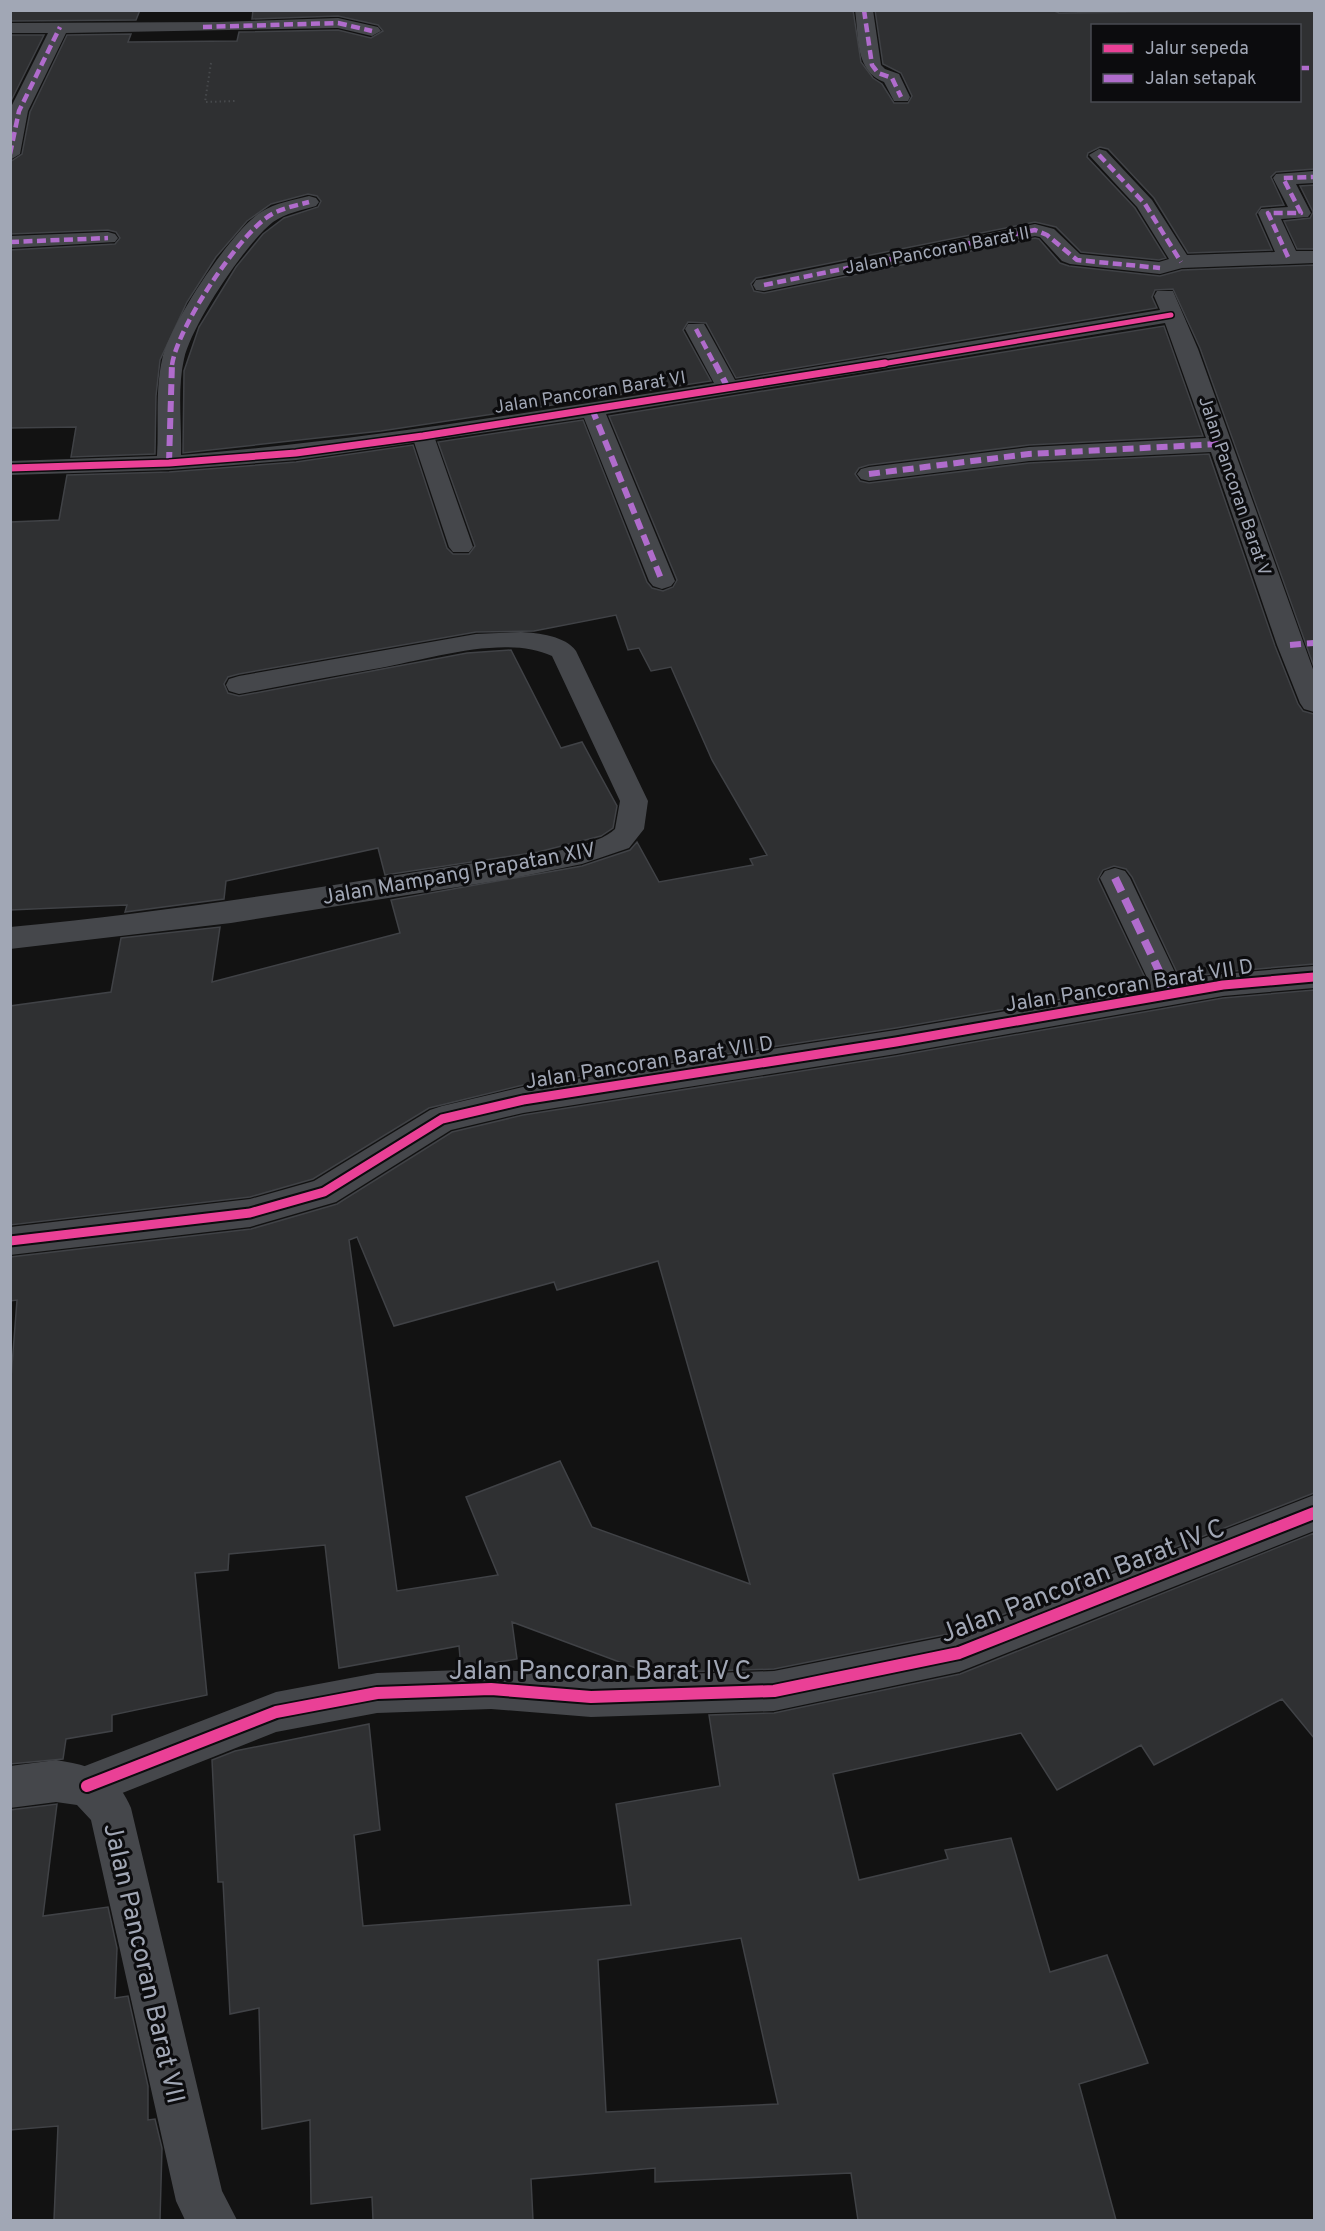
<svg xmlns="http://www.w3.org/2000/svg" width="1325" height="2231" viewBox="0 0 1325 2231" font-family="Overpass,sans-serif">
<rect width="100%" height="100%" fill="#121212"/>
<path fill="#2f3032" stroke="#404246" stroke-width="1.5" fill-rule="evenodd" d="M 10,10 L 140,10 L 136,20 L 10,21 Z
M 253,10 L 853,10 L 861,62 L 873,78 L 882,84 L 894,103 L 908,103 L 912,96 L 901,73 L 883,64 L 875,10 L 1052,10 L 1059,13 L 1314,10 L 1314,169 L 1276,172 L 1271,177 L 1284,205 L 1261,207 L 1256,214 L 1272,250 L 1188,253 L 1154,198 L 1108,149 L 1100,147 L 1088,153 L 1087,157 L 1135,208 L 1166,258 L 1159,260 L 1081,252 L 1056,227 L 1035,222 L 756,278 L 751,284 L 754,291 L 764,293 L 1035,238 L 1039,239 L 1060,263 L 1069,266 L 1160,276 L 1182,270 L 1314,265 L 1314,667 L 1200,348 L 1173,289 L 1155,290 L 1152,297 L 1157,308 L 736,378 L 706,323 L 688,322 L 683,330 L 711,381 L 381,431 L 183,453 L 184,371 L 199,327 L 236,267 L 263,234 L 284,218 L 318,207 L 321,201 L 317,196 L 308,194 L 271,204 L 247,221 L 216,257 L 187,302 L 160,360 L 156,396 L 155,454 L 71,457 L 76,427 L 10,428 L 10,250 L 115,244 L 120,238 L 116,232 L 108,230 L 10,234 L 10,162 L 22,154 L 30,112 L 67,35 L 131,34 L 128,42 L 237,41 L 239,32 L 338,30 L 371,38 L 383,31 L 378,25 L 338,16 L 252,19 ZM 1092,26 L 1299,26 L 1299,100 L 1092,100 Z
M 10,35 L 44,35 L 10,103 Z
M 1314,185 L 1314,249 L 1297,249 L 1284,221 L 1310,218 L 1313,212 L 1300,186 Z
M 1164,326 L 1203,436 L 1029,445 L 869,465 L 859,468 L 855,474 L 860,481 L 869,483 L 1029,463 L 1209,454 L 1275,646 L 1298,704 L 1303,711 L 1314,714 L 1314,964 L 1223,972 L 1180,979 L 1132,877 L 1126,869 L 1114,866 L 1103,870 L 1098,879 L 1148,984 L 896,1028 L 523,1085 L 429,1108 L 313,1179 L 250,1197 L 10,1225 L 10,1006 L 111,992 L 121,938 L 220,927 L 212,982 L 400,933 L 391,900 L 582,866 L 630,850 L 637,842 L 659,882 L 753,865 L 750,859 L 767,855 L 712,760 L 671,667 L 651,671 L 639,648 L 628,650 L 616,615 L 534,631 L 476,632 L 239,674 L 228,677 L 224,684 L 228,693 L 239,696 L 467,653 L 511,650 L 561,748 L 582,742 L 617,806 L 613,828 L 601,836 L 538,852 L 385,875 L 378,848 L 226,881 L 224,899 L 125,912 L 127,905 L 10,910 L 10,522 L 59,520 L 67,475 L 169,472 L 296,462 L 413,445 L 447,548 L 453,554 L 469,554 L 475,546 L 438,442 L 583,420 L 647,582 L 652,588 L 663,591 L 673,587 L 677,580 L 609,416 Z
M 1314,990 L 1314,1493 L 958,1632 L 774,1669 L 649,1673 L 512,1622 L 517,1659 L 461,1668 L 459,1646 L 339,1668 L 325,1545 L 229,1554 L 228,1570 L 195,1573 L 207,1695 L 112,1715 L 112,1731 L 66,1739 L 63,1759 L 10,1764 L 10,1391 L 17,1300 L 10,1301 L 10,1257 L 251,1229 L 337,1204 L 452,1132 L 523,1115 L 896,1056 L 1223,998 ZM 357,1237 L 394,1326 L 554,1282 L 557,1290 L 658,1261 L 750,1584 L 592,1527 L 560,1461 L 466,1497 L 498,1575 L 397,1591 L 349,1240 Z
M 1314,1533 L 1314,1738 L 1282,1699 L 1154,1765 L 1141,1745 L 1057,1790 L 1021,1733 L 833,1774 L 859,1880 L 948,1859 L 945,1850 L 1011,1838 L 1050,1972 L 1107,1955 L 1148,2063 L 1079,2084 L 1116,2220 L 858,2220 L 851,2173 L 655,2182 L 655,2168 L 531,2179 L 533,2220 L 373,2220 L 372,2197 L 311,2204 L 310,2120 L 262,2129 L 259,2008 L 230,2014 L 223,1882 L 218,1882 L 212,1760 L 235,1751 L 369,1724 L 380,1830 L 354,1835 L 363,1926 L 631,1905 L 616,1804 L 720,1786 L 709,1715 L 774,1713 L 960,1674 ZM 741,1938 L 778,2104 L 606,2112 L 598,1960 Z
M 57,1804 L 43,1916 L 108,1907 L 117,1948 L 115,1998 L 128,1996 L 148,2086 L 148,2120 L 155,2119 L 162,2148 L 160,2220 L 54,2220 L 58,2126 L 10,2130 L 10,1810 Z"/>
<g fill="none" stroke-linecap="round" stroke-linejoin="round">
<path stroke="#47494c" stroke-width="2" stroke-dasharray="1.5 3" stroke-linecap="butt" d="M 211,63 L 205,102 L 236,101"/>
<path fill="#45474b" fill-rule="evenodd" d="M 423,429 L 431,431 L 434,436 L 473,547 L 469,552 L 453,552 L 449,547 L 412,436 L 415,431 Z"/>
<path fill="#45474b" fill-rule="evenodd" d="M 855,10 L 873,10 L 881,65 L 885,69 L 899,74 L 910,97 L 908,101 L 894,101 L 884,82 C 855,71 859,38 855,10 Z
M 338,18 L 378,27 L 381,31 L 372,36 L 338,28 L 66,33 L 28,111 L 20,154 L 10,160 L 10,109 L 48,33 L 10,33 L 10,23 L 218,22 Z
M 1099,149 L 1106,151 L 1152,200 L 1187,255 L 1275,252 L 1258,213 L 1261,209 L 1288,207 L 1273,178 L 1276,174 L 1314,171 L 1314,183 L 1296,184 L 1311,213 L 1308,217 L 1281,219 L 1296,251 L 1314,251 L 1314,263 L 1182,268 L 1160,274 L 1070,264 L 1062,261 L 1040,237 L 1035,236 L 764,291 L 756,290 L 753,285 L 756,280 L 764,279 L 1035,224 L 1054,229 L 1080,254 L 1159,262 L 1169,259 L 1137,207 L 1089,155 Z
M 309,196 L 316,198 L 319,202 L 316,206 C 302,210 286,213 273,222 C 245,244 192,324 184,359 C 177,390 182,424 181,455 C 360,441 537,411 714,383 L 685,329 L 688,324 L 704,324 L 707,329 L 735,380 L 1160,310 L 1154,296 L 1157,291 L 1173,291 L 1198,349 L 1314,672 L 1314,712 L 1304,709 L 1300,703 L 1277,645 L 1211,452 L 1029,461 L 869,481 L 861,479 L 857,474 L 861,469 L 869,467 L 1029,447 L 1206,438 L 1165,323 L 606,414 L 675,581 L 671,586 L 662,589 L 653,586 L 649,581 L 584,418 L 296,460 L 169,470 L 10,475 L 10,461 L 157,456 C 159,425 155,391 162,360 C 169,325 231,231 261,212 C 275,203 293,200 309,196 Z
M 108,232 L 115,234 L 118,238 L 115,242 L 10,248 L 10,236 Z
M 521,632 C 538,633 566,636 576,651 L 648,801 L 644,829 L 629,848 L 582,864 L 514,878 L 231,923 L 10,949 L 10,927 C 159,913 305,890 453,866 C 490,860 589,854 615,829 L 620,801 L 552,656 C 506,634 429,659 380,668 C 333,676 286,685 239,694 L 229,691 L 226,685 L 229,679 L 239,676 L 476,634 Z
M 1115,868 L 1125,871 L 1130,878 L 1179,981 L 1223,974 L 1314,966 L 1314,988 L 1223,996 L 896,1054 L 523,1113 L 451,1130 L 336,1202 L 250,1227 L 10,1255 L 10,1227 L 250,1199 L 314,1181 L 430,1110 L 442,1106 L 523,1087 L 896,1030 L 1151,986 L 1100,878 L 1105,871 Z
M 1314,1495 L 1314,1531 L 959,1672 L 774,1711 L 591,1717 L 491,1709 L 377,1713 L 276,1732 L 87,1807 L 72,1801 L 66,1786 L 72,1771 L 276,1692 L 377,1673 L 491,1669 L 591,1677 L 774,1671 L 959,1634 Z"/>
<path fill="#45474b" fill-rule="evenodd" d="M 56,1760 C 92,1766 116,1772 131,1808 L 222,2191 L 237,2220 L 185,2220 L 176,2201 L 91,1820 L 77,1805 L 56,1802 L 10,1808 L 10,1766 Z"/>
<path stroke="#b06ccc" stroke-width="4.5" stroke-dasharray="9 4.5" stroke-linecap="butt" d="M 864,10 L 872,65 L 878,73 L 892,78 L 901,97
M 203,27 L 338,23 L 372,31
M 1300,68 L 1314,68
M 10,154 L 19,111 L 60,27
M 1099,155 L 1145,204 L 1181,262
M 10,242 L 108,238
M 1288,257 L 1268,213 L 1301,213 L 1283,178 L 1314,177
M 764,285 L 1035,230 L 1047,235 L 1077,260 L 1160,268
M 696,329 L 715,365
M 172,365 C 177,328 236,240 266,218 C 278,209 294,206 309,202"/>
<path stroke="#b06ccc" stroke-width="6" stroke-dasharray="11 6" stroke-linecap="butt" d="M 715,363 L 728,388
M 592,409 L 662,581
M 169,463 L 172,363
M 869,474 L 1029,454 L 1219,444
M 1290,645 L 1314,643"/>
<path stroke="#b06ccc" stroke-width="8" stroke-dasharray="15 8" stroke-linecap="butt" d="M 1115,878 L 1170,994"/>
<g stroke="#0c0c0e" stroke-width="8">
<path id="cycleway-far3" d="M 876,365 L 1171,315"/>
</g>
<g stroke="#0c0c0e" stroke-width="10">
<path id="cycleway-far2" d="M 10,468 L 169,463 L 296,453 L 423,436 L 885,363"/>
</g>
<g stroke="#0c0c0e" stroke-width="13">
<path id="cycleway-far1" d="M 10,1241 L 250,1213 L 324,1192 L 442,1119 L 523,1100 L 896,1042 L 1223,985 L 1314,977"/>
</g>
<g stroke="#0c0c0e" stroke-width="16">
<path id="cycleway" d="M 87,1786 L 276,1712 L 377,1693 L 491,1689 L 591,1697 L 774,1691 L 959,1653 L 1314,1513"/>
</g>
<use href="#cycleway-far3" stroke="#ea4096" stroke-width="5"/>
<use href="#cycleway-far2" stroke="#ea4096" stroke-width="7"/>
<use href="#cycleway-far1" stroke="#ea4096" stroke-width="9"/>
<use href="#cycleway" stroke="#ea4096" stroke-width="12"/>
</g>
<g text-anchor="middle" stroke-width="6" stroke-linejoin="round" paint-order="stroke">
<g font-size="18" fill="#a1a7b5" stroke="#0c0c0e">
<text transform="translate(937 250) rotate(-11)" y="6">Jalan Pancoran Barat II</text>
<text transform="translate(590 392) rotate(-9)" y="6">Jalan Pancoran Barat VI</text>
<text transform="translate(1235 486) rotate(71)" y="6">Jalan Pancoran Barat V</text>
</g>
<g font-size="21" fill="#a1a7b5" stroke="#0c0c0e">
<text transform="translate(459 873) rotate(-10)" y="7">Jalan Mampang Prapatan XIV</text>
<text transform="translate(1129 985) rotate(-9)" y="7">Jalan Pancoran Barat VII D</text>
<text transform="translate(649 1062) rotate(-9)" y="7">Jalan Pancoran Barat VII D</text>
</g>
<g font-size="26" fill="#a1a7b5" stroke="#0c0c0e">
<text transform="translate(1082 1580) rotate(-21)" y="9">Jalan Pancoran Barat IV C</text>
<text x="600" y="1679">Jalan Pancoran Barat IV C</text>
<text transform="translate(145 1963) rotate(77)" y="9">Jalan Pancoran Barat VII</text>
</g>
</g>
<rect width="1325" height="2231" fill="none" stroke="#a1a7b5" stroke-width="24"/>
<rect x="1091" y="24" width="210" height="78" fill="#0c0c0e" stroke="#484a51" stroke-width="1.5"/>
<rect x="1103" y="44" width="30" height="9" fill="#ea4096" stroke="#484a51" stroke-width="1.5"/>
<text x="1145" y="54" font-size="18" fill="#a1a7b5">Jalur sepeda</text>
<rect x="1103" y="74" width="30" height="9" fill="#b06ccc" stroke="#484a51" stroke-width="1.5"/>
<text x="1145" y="84" font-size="18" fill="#a1a7b5">Jalan setapak</text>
</svg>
